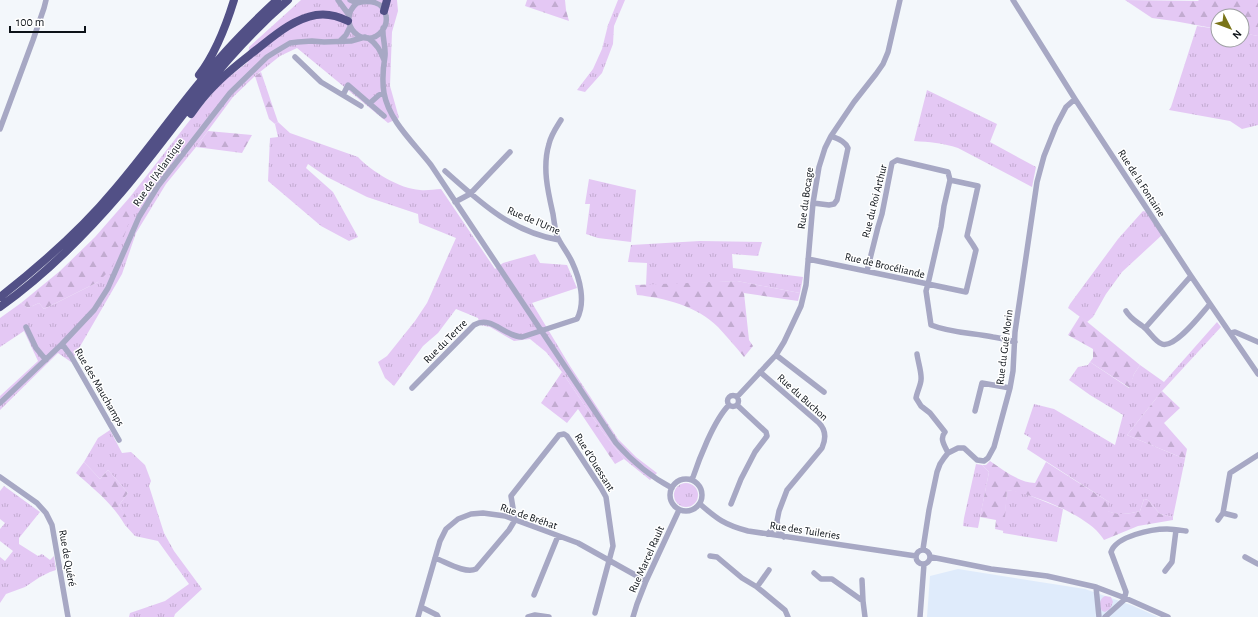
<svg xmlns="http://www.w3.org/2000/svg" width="1258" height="617" viewBox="0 0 1258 617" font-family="'Alegreya Sans',sans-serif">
<defs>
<pattern id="grass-tufts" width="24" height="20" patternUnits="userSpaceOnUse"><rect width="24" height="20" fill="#e4c8f4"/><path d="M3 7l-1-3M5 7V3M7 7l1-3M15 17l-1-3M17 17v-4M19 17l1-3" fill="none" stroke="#c2abd0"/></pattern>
<pattern id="forest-firs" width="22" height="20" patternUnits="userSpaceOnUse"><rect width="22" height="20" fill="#e4c8f4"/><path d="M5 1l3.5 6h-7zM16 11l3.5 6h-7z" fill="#c2abd0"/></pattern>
</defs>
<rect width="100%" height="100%" fill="#f3f7fb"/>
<path fill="#dfebfb" d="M 958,569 L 1085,589 L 1131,605 L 1158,617 L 927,617 L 930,576 Z"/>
<path fill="url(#grass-tufts)" d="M 301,0 L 397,0 L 398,11 L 392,32 L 390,86 L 399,118 L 388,123 L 297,48 L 280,56 L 255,76 L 233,97 L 196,147 L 166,184 L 136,233 L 122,274 L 71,362 L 58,353 L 0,410 L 0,396 L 38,361 L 24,331 L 0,347 L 0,318 L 21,303 L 28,308 L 39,303 L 44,309 L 98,282 L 136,200 L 130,197 L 190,120 L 220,84 L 248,62 L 249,47 Z
M 618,0 L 625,0 L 614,26 L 613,44 L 602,73 L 585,92 L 577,90 L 593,69 L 602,49 L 608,25 Z
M 1197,26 L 1218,29 L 1218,40 L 1242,40 L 1242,33 L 1258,36 L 1258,125 L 1242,129 L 1230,121 L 1169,110 L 1171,107 Z
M 927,90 L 997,124 L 990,142 L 1036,167 L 1032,187 L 958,148 C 943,143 929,142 914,141 Z
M 278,122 L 290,133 L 358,157 C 371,171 400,189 420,190 C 427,191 434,189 441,189 L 495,269 L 503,263 L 535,254 L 540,263 L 567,265 L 577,288 L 532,303 L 570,366 L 618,439 L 636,457 L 657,473 L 650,480 L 624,459 L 602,431 L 562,372 L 546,352 L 530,339 L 514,341 L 490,327 L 480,325 L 478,318 L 456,309 L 438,333 L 423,346 L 394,386 L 385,378 L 378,362 L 387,356 L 415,321 L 427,303 L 456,238 L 419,223 L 418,214 L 367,197 L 327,177 L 308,164 L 306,168 L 333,192 L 358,237 L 349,241 L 321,226 L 268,181 L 270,138 L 278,137 L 275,124 Z
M 589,179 L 636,190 L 631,242 L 598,238 L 586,234 L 590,204 L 585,204 Z
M 1143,211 L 1147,212 L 1162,235 L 1122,272 L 1106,294 L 1093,317 L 1087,322 L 1068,308 L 1070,304 L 1118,239 Z
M 700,241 L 762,242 L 758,256 L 732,254 L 733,268 L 803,277 L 800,293 L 737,281 L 646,286 L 647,263 L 628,262 L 631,245 Z
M 1217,322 L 1221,327 L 1162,391 L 1127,435 L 1185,459 L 1173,517 L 1160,514 L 1148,500 L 1144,499 L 1140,511 C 1127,514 1120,516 1107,511 L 1109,502 L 1027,449 L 1031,438 L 1024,434 L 1034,404 L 1054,409 L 1115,445 L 1123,415 L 1090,395 L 1069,380 L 1078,367 L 1088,365 L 1090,362 L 1129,388 L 1134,374 L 1140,365 L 1164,382 Z
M 110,430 L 122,453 L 131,452 L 145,465 L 151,481 L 149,486 L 164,533 L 174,551 L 202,589 L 175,614 L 174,617 L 129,617 L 130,613 L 165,601 L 189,584 L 158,541 L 135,536 L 125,525 L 128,521 L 119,505 L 128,493 L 108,470 L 100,479 L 84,462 L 98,438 Z
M 976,464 L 982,465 L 989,472 L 978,528 L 963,526 L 964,518 Z
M674 495a12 12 0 1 1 24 0a12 12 0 1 1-24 0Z
M 4,486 L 40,512 L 19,538 L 19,544 L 38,556 L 42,554 L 50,560 L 54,556 L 56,570 L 50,572 L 40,577 L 25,587 L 6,594 L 0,603 L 0,557 L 5,561 L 13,551 L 0,541 L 0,529 L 5,523 L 0,519 L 0,491 Z
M 1007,490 L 1021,492 L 1063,509 L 1057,542 L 1003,533 Z
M 1105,596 L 1111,597 L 1113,602 L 1110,609 L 1105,612 L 1102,611 C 1099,605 1099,599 1105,596 Z"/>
<path fill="url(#forest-firs)" d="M 527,0 L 565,0 L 566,10 L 569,21 L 525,6 Z
M 1125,0 L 1198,1 L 1199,0 L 1258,0 L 1258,36 L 1242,33 L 1242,16 L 1218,16 L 1218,29 L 1174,21 L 1152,18 Z
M 261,72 L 278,122 L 275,124 L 269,119 L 255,76 Z
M 208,131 L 252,135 L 242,153 L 196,147 Z
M 130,197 L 136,200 L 126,231 L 112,268 L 98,282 L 44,309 L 39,303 L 28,308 L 21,303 L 60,271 L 95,237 Z
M 737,281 L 800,293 L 798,301 L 744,293 L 749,340 L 753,346 L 744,357 C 736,347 727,337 718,327 C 697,306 665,298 637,295 L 635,285 Z
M 1080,316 L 1140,365 L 1134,374 L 1130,388 L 1090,362 L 1093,358 L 1093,349 L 1068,335 Z
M 562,372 L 602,431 L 624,459 L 615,464 L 578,409 L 567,423 L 541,403 Z
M 1162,391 L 1180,408 L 1164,423 L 1187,449 L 1185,459 L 1127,435 Z
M 990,461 C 1003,470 1018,482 1035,483 L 1046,462 L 1109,502 L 1108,511 C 1120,516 1127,514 1140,511 L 1144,499 L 1148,500 L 1160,514 L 1173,517 L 1173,520 L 1138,526 L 1104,540 C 1102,537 1099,533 1096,530 C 1077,512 1033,494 1007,490 L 1004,531 L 995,529 L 996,520 L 980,517 L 989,472 L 982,465 L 986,465 Z
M 84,462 L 100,479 L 108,470 L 128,493 L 119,505 L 129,521 L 125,525 C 112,503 95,490 76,473 Z"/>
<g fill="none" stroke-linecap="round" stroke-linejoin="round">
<path stroke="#a7a8c4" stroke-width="5.5" d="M 338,0 L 349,15
M 350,0 L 357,3 C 369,0 384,1 386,16 C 387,21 385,27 382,31 C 365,52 334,23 357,3
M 1013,0 L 1075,99 L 1191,276 L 1258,374
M 383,28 C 382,37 386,47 385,56 C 383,68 382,81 384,93 C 389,121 414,143 431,165 L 616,443 C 632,461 651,477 672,488
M 368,38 C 377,44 380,50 384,60
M 340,41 L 346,35 L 350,27
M 295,57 L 321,82 L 361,106
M 343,95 L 348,85 L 384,116
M 370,103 L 379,95 L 384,93
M 0,129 L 33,40 L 44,8 L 46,0
M 445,171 C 481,203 510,231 559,240
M 455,202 L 470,194 L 510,152
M 813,203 L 829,205 L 834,204 L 837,200 L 848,148 C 845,141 838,139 831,136
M 808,259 L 928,284 L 926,291 L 931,325 C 951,333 973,333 993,337 C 1001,338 1008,340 1015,342
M 867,271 L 878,227 L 882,214 L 892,163 L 897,160 L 948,172 L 950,180 L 944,206 L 941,227 L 928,284 L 966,292 L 976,250 L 973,245 L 967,236 L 978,186 L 950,180
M 1126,311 C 1131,320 1140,323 1146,329 C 1151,334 1156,342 1162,344 C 1175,349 1202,313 1210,304
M 26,327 L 36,348 L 46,360
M 1145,328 L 1191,276
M 1231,333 L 1235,332 L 1258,342
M 62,344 L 71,356 L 119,440
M 917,354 C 918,362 922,373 921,380 C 921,384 917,392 916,398 L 921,406 L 930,413 L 945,432 C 939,439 945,446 948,453
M 776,355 L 824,392
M 760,372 L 819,423 C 826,430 826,439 822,448 L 787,490 L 779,511 L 777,521 L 779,531 L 784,537
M 412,388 L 474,325 C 492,315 503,336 522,337 L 577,319 C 586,302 580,279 572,262 C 568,253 561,245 557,236 C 555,229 554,221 553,214 C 548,192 542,167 549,144 C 551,135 556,128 561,120
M727.5 401a5.5 5.5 0 1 1 11 0a5.5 5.5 0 1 1-11 0Z
M 737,397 L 776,355 L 784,342 L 801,306 L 806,285 L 813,203 L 819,167 L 825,148 L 831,136 L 854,102 L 876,74 L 883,64 L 888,52 L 900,0
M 0,403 L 62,344 L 94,310 L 108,288 L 139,217 L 158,186 L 230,93 L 267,57 L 275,52 L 290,43 L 298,42 L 312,41 L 324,42 L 351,41 L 365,37
M 975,411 L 982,383 L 1010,388
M 0,477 L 37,503 L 46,513 L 52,525 L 68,617
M670 495a16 16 0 1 1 32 0a16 16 0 1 1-32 0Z
M 692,480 C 699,459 714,420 729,405
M 700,504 C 717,519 725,525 748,531 L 916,556
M 731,504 L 741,479 L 755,452 L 767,436 L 766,432 L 737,405
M 1223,513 L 1235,516
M 1218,520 L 1223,513 L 1230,473 L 1258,455
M 767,534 L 774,528 L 777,521
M 923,549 L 929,510 L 937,472 L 940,464 L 944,458 L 948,453 L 958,448 L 964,448 L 977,460 L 984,461 L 988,458 L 994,447 L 1010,388 L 1013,371 L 1015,332 L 1037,182 L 1044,156 L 1056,126 L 1066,107 L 1075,99
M916 557a7 7 0 1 1 14 0a7 7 0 1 1-14 0Z
M 710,556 L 717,557 L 742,578 L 757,587 L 785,610 L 788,617
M 931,557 L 991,569 L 1047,576 L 1096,587 L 1125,598 L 1168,617
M 1245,557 L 1258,564
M 435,558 C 446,562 465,574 476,569 L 509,530 L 515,520 L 511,496 L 559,435 L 564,434 L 567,436 L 601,488 L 606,497 L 613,546 L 595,613
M 1165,571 L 1172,562 L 1176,530
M 814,573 L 821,579 L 832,579 L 863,601 L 865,617
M 862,580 L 863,601
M 757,587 L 769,570
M 1096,587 L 1099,617
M 534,595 L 558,536
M 421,607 L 437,615 L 438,617
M 418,617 L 440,541 L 446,529 L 458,519 L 471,514 L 483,513 L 505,516 L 578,543 L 646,581
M 528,617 L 535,615 L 549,617
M 633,617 L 637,604 L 646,581 L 679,510
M 920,617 L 924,564
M 1105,617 L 1124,600 L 1126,592 L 1111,552 C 1116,536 1152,529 1167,529 C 1173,529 1179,530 1186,531"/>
<path stroke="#525086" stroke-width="8" d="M 384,11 L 387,0
M 199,75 C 216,53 226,26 234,0
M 191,114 C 198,104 206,94 214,86 C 227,72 242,61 256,50 C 274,36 293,19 316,15 C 328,13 338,16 348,21
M 0,297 C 41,265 81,230 115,189 C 145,154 171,117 200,82 C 223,52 250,25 277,0
M 0,307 C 45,275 85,235 121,193 C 151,158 177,121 206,86 C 231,55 258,26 288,0"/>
</g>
<g text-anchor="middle" stroke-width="3" stroke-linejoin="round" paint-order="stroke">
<g font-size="11" fill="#0c1218" stroke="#fff">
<text transform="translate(158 172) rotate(-55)" y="4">Rue de l'Atlantique</text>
<text transform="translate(1142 183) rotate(57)" y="4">Rue de la Fontaine</text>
<text transform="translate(805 198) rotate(-82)" y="4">Rue du Bocage</text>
<text transform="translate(874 201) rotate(-76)" y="4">Rue du Roi Arthur</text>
<text transform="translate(534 220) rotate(23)" y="4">Rue de l'Urne</text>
<text transform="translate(885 265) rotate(13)" y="4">Rue de Brocéliande</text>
<text transform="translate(445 341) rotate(-45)" y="4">Rue du Tertre</text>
<text transform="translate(1004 347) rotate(-83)" y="4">Rue du Gué Morin</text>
<text transform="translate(100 387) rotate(60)" y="4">Rue des Mauchamps</text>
<text transform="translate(803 397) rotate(42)" y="4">Rue du Buchon</text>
<text transform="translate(595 462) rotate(58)" y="4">Rue d'Ouessant</text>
<text transform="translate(529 516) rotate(19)" y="4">Rue de Bréhat</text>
<text transform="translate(805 530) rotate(9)" y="4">Rue des Tuileries</text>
<text transform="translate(68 558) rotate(80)" y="4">Rue de Quéré</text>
<text transform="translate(646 559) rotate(-66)" y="4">Rue Marcel Rault</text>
</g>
</g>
<g transform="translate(1230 28) rotate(132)"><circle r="19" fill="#ffffff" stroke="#9ea0a3"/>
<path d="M0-3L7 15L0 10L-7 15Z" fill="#797418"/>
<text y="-6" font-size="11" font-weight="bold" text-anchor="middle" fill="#0c1218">N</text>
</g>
<path d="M10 26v6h75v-6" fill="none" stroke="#0c1218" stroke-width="2"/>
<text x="16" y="26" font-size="12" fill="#0c1218" stroke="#ffffff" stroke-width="3" paint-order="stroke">100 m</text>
</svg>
